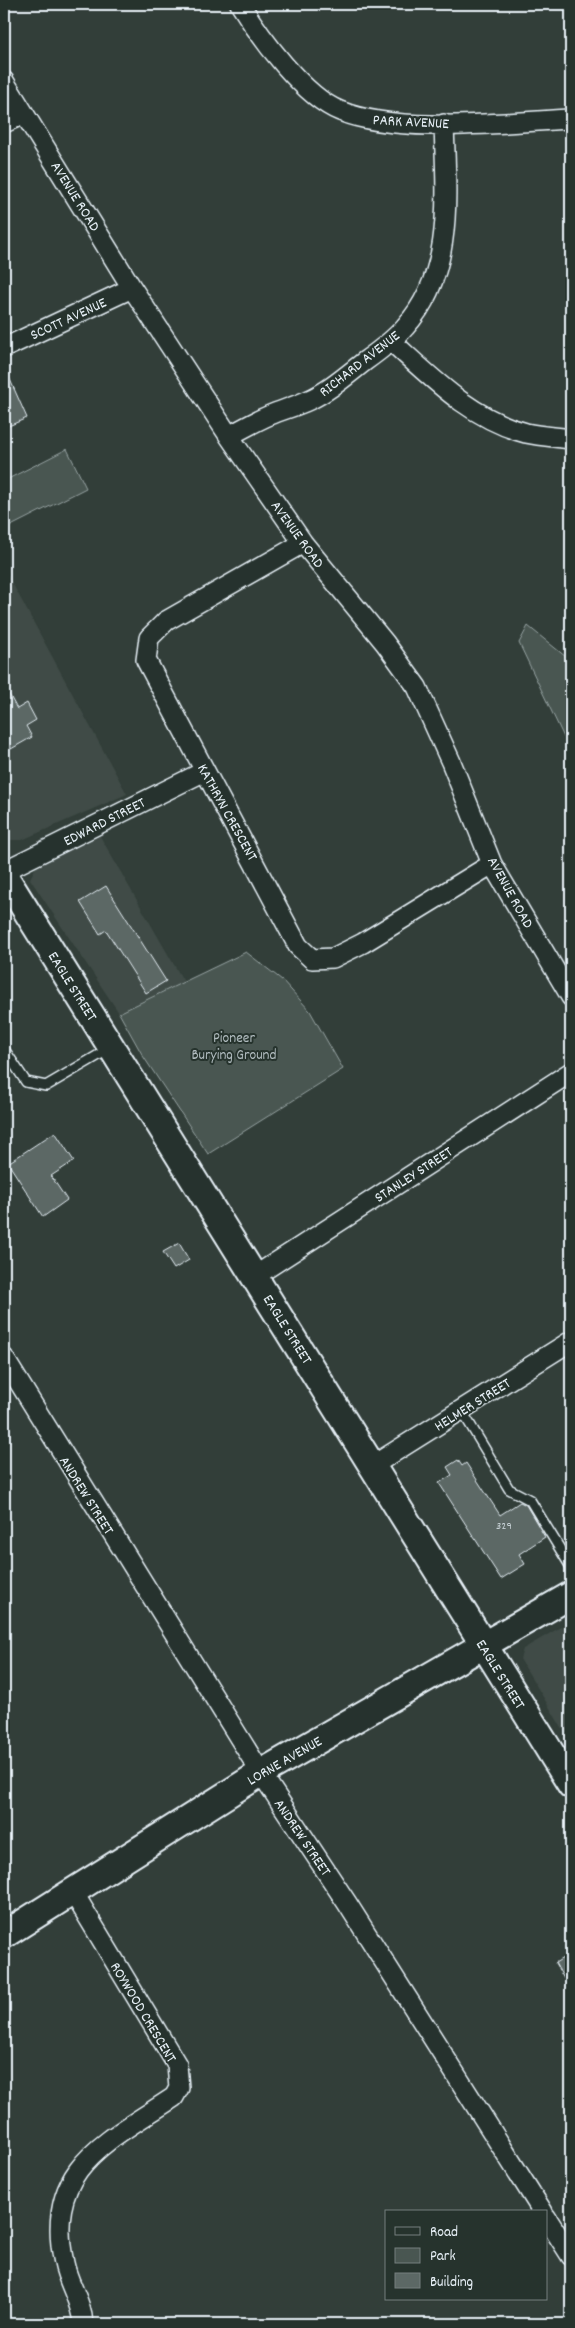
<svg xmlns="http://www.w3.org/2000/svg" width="575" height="2328" viewBox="0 0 575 2328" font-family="Dekko,sans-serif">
<rect width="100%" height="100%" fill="#323e39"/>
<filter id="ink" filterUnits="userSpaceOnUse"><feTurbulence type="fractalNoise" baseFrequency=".02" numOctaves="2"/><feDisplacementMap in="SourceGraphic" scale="10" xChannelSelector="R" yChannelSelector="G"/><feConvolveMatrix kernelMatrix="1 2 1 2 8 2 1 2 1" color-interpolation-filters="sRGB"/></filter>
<g filter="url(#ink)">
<path fill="#3f4b46" d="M 4,568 L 127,794 L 22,840 L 7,840 L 4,834 Z
M 100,836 L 184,982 L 119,1013 L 30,879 L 36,866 Z
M 571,1621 L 571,1743 L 520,1659 L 523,1649 Z"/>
<path fill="#495651" stroke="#98a4a4" d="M 67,449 L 86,488 L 9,527 L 4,517 L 4,481 Z
M 528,626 L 571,661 L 571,752 L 519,643 Z
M 246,952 L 282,980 L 310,1011 L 343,1069 L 208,1154 L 143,1056 L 119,1013 Z"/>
<path fill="#5c6865" stroke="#e8f1f8" d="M 4,366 L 27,418 L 4,428 Z
M 4,685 L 17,709 L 27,703 L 36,720 L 26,726 L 32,737 L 11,749 L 4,737 Z
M 106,886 L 166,981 L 146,993 L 106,930 L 100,934 L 80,902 Z
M 55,1132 L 74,1161 L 51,1176 L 67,1200 L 43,1217 L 8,1163 Z
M 179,1243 L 189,1260 L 174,1269 L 163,1252 Z
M 458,1460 L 462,1466 L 466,1463 L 500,1515 L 520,1502 L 526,1505 L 545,1537 L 519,1554 L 525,1564 L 501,1579 L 439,1483 L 452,1475 L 447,1467 Z
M 571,1953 L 571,1991 L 555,1963 Z"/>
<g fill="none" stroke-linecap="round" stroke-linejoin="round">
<g stroke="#e8f1f8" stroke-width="12">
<path id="lane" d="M 4,1049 L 26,1082 L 46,1086 L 109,1049
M 462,1411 L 509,1489 L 530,1500 L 571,1567"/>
</g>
<g stroke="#e8f1f8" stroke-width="22">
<path id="street" d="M 240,4 C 260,37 304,97 340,111 C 399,135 507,122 571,119
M 4,81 L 132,288 L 229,436 L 303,543 L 385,643 L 417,687 L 451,762 L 492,864 L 571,997
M 4,123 L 24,114
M 391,341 C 431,377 471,419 526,433 C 540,436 556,437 571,439
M 4,348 L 132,288
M 229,436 C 242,429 256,421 270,415 C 282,410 296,406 309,400 C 329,391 347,375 365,361 C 379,351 394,340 405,327 C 455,272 446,193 444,124
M 303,543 L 166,621 L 149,638 L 146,660 L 298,946 L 312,959 L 333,958 L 363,943 L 492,864
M 4,871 L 205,771
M 255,1276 L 571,1072
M 4,1358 L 261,1773 L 347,1903 L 543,2212
M 372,1466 L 571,1341
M 73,1892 L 177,2065 L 179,2088 L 174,2097 C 107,2142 43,2167 64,2263 C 68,2284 82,2302 83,2324
M 546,2217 L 571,2256"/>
</g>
<g stroke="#e8f1f8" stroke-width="30">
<path id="secondary" d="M 4,875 L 571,1785
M 4,1935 L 261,1773 L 571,1595"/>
</g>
<use href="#lane" stroke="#26332d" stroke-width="9"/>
<use href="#street" stroke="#26332d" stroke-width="19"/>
<use href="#secondary" stroke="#26332d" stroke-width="26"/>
</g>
</g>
<g text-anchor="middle" stroke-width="4" stroke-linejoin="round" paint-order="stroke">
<g font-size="12" fill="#c5cfd3">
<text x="504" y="1529">329</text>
</g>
<g font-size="15" fill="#e8f1f8" stroke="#26332d">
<text transform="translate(411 121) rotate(3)" y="5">PARK AVENUE</text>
<text transform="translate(76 196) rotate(58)" y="5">AVENUE ROAD</text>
<text transform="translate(68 318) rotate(-25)" y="5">SCOTT AVENUE</text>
<text transform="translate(359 363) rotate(-38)" y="5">RICHARD AVENUE</text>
<text transform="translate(298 534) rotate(54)" y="5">AVENUE ROAD</text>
<text transform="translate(228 812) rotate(61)" y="5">KATHRYN CRESCENT</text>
<text transform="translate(104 821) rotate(-27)" y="5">EDWARD STREET</text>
<text transform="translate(511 892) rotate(61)" y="5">AVENUE ROAD</text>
<text transform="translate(73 986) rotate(58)" y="5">EAGLE STREET</text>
<text transform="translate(413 1174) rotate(-33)" y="5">STANLEY STREET</text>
<text transform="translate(288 1329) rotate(58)" y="5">EAGLE STREET</text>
<text transform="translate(472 1404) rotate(-32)" y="5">HELMER STREET</text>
<text transform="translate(87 1495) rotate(58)" y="5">ANDREW STREET</text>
<text transform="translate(501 1674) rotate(58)" y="5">EAGLE STREET</text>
<text transform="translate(284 1760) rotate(-30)" y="5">LORNE AVENUE</text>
<text transform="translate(303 1837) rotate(56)" y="5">ANDREW STREET</text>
<text transform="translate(144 2012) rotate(59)" y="5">ROYWOOD CRESCENT</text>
</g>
<g font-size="15" fill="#b0bbbe" stroke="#26332d">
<text x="234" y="1042">Pioneer<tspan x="234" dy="17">Burying Ground</tspan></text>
</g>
</g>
<rect width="575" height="2328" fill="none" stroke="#26332d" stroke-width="20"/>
<rect x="10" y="10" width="555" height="2308" fill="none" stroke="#e8f1f8" stroke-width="2" filter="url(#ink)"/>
<rect x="385" y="2210" width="162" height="90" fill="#26332d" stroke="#747f7e"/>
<rect x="395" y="2227" width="25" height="8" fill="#26332d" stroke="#747f7e"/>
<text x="430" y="2236" font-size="15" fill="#e8f1f8">Road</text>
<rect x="395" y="2248" width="25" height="15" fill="#495651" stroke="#747f7e"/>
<text x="430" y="2260" font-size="15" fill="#e8f1f8">Park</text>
<rect x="395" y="2273" width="25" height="15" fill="#5c6865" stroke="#747f7e"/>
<text x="430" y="2286" font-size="15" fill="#e8f1f8">Building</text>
</svg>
